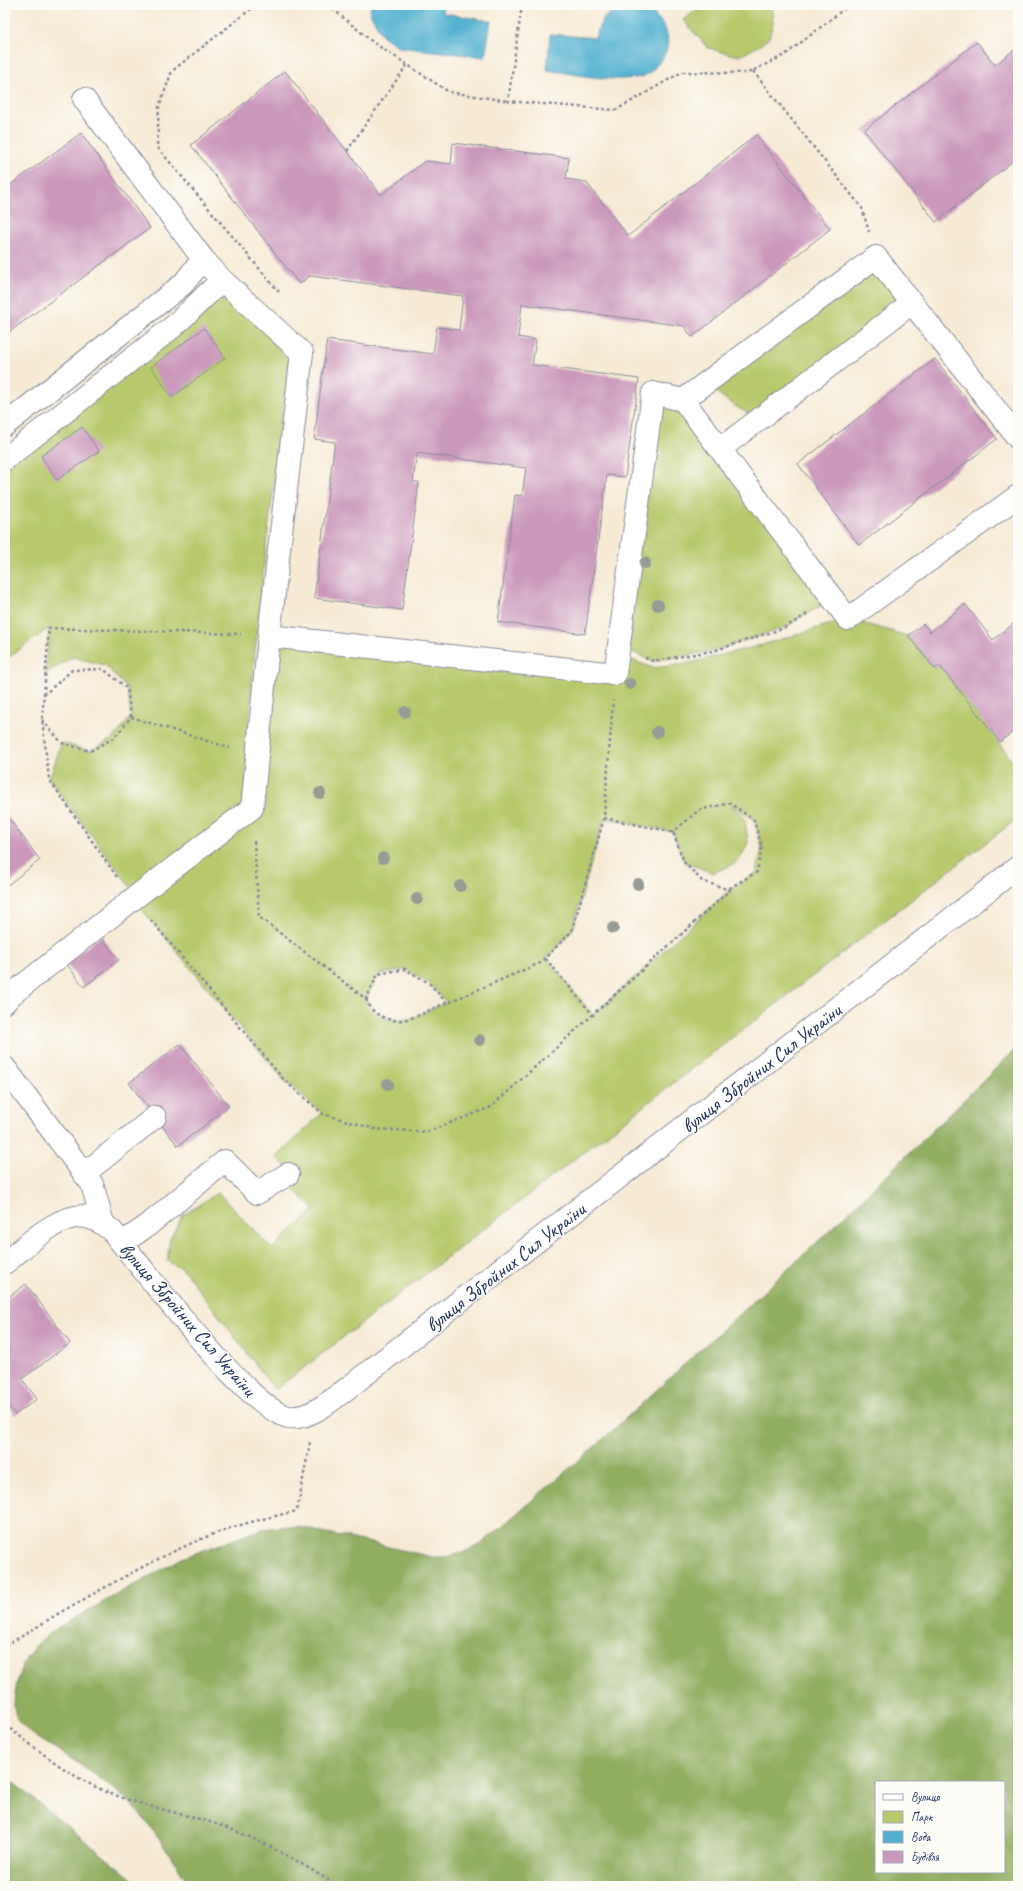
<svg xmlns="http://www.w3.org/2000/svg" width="1023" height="1891" viewBox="0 0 1023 1891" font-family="Caveat,sans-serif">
<rect width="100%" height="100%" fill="#fdfcf7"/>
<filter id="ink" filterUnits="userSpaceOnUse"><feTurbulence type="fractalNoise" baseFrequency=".025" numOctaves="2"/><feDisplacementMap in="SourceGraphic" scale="8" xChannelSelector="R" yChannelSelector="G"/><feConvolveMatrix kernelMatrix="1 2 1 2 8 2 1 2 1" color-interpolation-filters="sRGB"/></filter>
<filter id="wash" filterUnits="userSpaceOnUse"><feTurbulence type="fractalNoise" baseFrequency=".012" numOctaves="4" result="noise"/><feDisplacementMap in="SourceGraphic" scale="16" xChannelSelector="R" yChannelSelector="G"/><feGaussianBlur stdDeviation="0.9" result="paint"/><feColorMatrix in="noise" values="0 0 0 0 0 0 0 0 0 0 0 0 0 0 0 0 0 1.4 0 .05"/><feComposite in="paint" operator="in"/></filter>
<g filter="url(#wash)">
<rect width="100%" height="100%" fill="#f6ead5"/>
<path fill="#b7c96c" stroke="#697c65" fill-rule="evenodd" d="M 714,5 L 771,5 L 773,23 L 769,38 L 760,45 L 740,56 L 721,52 L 707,47 L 683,20 L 702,6 Z
M 876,257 L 912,303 L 760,419 C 742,411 728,402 714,390 Z
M 222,280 L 291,343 C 273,496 250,649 245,803 L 133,890 L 49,779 L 62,743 L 90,751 L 114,738 L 131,717 L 127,688 L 105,665 L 73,657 L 45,674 L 49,628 L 5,660 L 5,459 Z
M 653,393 L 683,400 L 833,598 L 784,628 L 713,651 L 653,661 L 618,646 Z
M 848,619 L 908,636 L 934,669 L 939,665 L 1018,768 L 1018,818 L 275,1390 L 184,1270 L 167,1261 L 170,1239 L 183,1215 L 218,1193 L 272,1249 L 314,1210 L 293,1189 L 300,1181 L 277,1157 L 322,1113 L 284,1080 L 133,899 L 252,808 L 269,636 L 615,674 L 626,658 L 653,668 L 685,664 L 762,645 ZM 731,805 L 754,820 L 762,847 L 757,872 L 730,890 L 593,1015 L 546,958 L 572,931 L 604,818 L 673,832 L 684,862 L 713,873 L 734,864 L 742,856 L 748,842 L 745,820 ZM 405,969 L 429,983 L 447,1003 C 425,1010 408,1026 385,1018 C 375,1014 370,1009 366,999 L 378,975 Z"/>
<path fill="#91ad60" stroke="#566e5f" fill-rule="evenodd" d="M 1018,1047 L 1018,1886 L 191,1886 C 174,1862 159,1837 140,1814 C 124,1794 87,1769 64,1754 C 52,1746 22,1731 17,1718 C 13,1709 14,1702 15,1694 C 20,1661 31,1646 57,1628 L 182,1558 L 262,1529 L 289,1526 L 306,1528 L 432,1557 L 445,1557 L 462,1553 L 481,1544 L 599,1443 L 824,1236 ZM 876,1782 L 1004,1782 L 1004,1872 L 876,1872 Z
M 5,1775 L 5,1776 L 141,1886 L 5,1886 Z"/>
<path fill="#51b0d0" stroke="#367097" d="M 371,5 L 444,5 L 443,13 L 491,21 L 485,57 L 399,47 L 382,35 L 370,13 Z
M 624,7 C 629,7 634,6 639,7 C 667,15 678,45 656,66 C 653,70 649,74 644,76 C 618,84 575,74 547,70 L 550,34 L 595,38 C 602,18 604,15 624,7 Z"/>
<g id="blocks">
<path fill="#ca98bb" d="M 977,42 L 995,65 L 1018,47 L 1018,157 L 936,222 L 864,130 Z
M 285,71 L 381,195 L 425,161 L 451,164 L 453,143 L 569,158 L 566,179 L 586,182 L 628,236 L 756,135 L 830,229 L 692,337 L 684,326 L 522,304 L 518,337 L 536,340 L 532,365 L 639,379 L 625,477 L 607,475 L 585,634 L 498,622 L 515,495 L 522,496 L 526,468 L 417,453 L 413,482 L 419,482 L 402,610 L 314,598 L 335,442 L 314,439 L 327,340 L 433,354 L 437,327 L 459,330 L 463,296 L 310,276 L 299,284 L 191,145 Z
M 81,133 L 150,228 L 5,335 L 5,189 Z
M 204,328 L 225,358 L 172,397 L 151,367 Z
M 935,359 L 997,439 L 859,545 L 798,464 Z
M 82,427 L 99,451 L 57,480 L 41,456 Z
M 965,604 L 993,640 L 1018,620 L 1018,728 L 1000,742 L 939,665 L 935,669 L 908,636 L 923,624 L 930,632 Z
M 5,813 L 40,860 L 5,887 Z
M 101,936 L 119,960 L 84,987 L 66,963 Z
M 180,1044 L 229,1106 L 178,1146 L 129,1083 Z
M 26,1284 L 70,1343 L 22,1379 L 37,1399 L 15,1415 L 5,1401 L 5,1300 Z"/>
</g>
</g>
<g filter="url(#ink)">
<use href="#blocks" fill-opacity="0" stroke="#888c9a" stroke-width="1"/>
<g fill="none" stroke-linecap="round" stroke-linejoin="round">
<g stroke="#888c9a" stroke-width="24">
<path id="minor" d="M 84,99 L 203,259 L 222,280 L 302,353 L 269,636 L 615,674 L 653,393 L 683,400 L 848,619 L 1018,496
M 683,400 L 876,257 L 1018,438
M 5,425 L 183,284 L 203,259
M 720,449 L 912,303
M 5,459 L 174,326 L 222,280
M 5,1002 L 12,994 L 133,899 L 252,808 L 269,636
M 5,1068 L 92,1184 L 103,1223
M 84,1174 L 155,1117
M 122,1243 L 147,1226 L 225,1161 L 257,1193 L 288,1174
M 5,1263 C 25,1247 49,1222 75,1217 C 89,1214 103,1223 112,1231 C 142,1267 249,1411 289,1417 C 312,1420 336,1396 353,1384 L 1018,867"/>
</g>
<path stroke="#888c9a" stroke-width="2.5" stroke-dasharray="3 3" stroke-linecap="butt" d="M 256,5 L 172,71 L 159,107 L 157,147 L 279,292
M 328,5 L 374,43 L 449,92 L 508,101
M 522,5 L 508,101 L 616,110 L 682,72 L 748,73 L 785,55 L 849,5
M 753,71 L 862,208 L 869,232
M 347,151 L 407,65
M 645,658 L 653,661 L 713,651 L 784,628 L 809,613
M 131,717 L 230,748
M 42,720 L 62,743 L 90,751 L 114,738 L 131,717 L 127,688 L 103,669 L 72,670 L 44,695
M 604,818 L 673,832 L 684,862 L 702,881 L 730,890 L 593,1015 L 545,958 L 572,931 Z
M 671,832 L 673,832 L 699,810 L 730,803 L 754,820 L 762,847 L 757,872 L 728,889
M 254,841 L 259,917 L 366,999 L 378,974 L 405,969 L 429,983 L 447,1003 L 540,963 L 572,931 L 604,818 L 613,700
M 117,877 L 49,779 L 42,719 L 49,628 L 241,634
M 151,920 L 284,1080 L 323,1114 L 375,1129 L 427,1132 L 491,1107 L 730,890
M 366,999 C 370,1009 375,1014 385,1018 C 408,1026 425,1010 447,1003
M 5,1645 C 27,1635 46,1620 68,1608 C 113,1583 158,1557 206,1537 C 235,1525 266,1518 297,1511 L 310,1442
M 5,1725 C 36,1748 65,1773 100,1789 C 138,1806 180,1812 219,1825 C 260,1839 301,1862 337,1886"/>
<use href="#minor" stroke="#fff" stroke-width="22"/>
</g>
<g fill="#979c96">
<circle cx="645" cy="563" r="6"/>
<circle cx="658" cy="605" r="6"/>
<circle cx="630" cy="684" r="6"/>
<circle cx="405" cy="712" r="6"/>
<circle cx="657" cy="732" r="6"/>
<circle cx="320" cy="793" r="6"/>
<circle cx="383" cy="858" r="6"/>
<circle cx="638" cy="884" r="6"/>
<circle cx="460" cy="886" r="6"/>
<circle cx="417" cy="899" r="6"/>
<circle cx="613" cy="928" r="6"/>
<circle cx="480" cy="1040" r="6"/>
<circle cx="388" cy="1084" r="6"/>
</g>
</g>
<g text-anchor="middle" stroke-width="3" stroke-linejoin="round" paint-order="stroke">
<g font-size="20" fill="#1b2f5e" stroke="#fdfcf7">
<text transform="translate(761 1068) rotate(-38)" y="7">вулиця Збройних Сил України</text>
<text transform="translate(505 1267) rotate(-38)" y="7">вулиця Збройних Сил України</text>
<text transform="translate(188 1319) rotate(49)" y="7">вулиця Збройних Сил України</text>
</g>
</g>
<rect width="1023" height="1891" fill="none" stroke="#fdfcf7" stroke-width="20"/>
<rect x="875" y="1781" width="130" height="92" fill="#fdfcf7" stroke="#a3aaba"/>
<rect x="883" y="1794" width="20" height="6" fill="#ffffff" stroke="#a3aaba"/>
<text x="911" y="1801" font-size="12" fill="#1b2f5e">Вулиця</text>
<rect x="883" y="1811" width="20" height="12" fill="#b7c96c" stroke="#a3aaba"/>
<text x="911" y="1821" font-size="12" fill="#1b2f5e">Парк</text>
<rect x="883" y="1831" width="20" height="12" fill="#51b0d0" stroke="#a3aaba"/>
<text x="911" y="1841" font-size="12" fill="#1b2f5e">Вода</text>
<rect x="883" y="1851" width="20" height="12" fill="#ca98bb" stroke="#a3aaba"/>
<text x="911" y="1861" font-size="12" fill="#1b2f5e">Будівля</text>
</svg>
